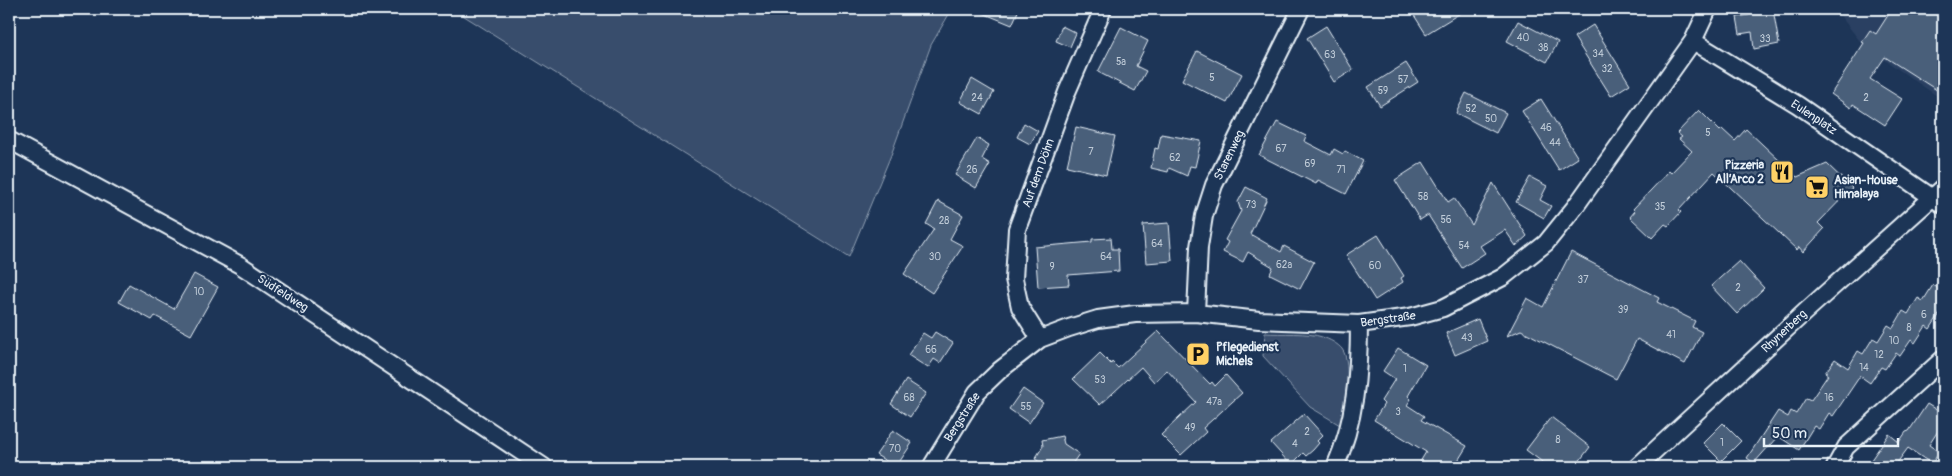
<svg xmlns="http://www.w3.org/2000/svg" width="1952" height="476" viewBox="0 0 1952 476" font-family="Pangolin,sans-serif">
<rect width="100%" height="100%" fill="#1d3557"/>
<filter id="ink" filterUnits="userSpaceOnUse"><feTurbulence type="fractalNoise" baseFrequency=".02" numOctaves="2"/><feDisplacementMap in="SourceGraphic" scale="10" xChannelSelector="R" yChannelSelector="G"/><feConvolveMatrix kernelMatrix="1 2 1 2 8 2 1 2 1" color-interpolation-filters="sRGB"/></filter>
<g filter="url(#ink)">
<path fill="#2a4162" d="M 1835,9 L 1943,9 L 1943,100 L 1863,45 Z"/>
<path fill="#374d6c" stroke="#909fb2" d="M 453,9 L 952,9 L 931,45 L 891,155 L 849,257 Z
M 1265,333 C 1280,334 1309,332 1322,337 C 1329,339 1338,344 1342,349 C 1353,364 1344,407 1340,425 L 1310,407 L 1263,356 Z"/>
<path fill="#495e7a" stroke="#e8f1f8" d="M 973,9 L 1019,9 L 1012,25 Z
M 1410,9 L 1467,9 L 1426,34 Z
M 1748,9 L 1773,9 L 1779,44 L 1754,49 L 1752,32 L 1740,34 L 1737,17 L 1749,15 Z
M 1892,9 L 1928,9 L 1943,18 L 1943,94 L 1885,57 L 1870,79 L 1902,99 L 1885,125 L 1853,104 L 1851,108 L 1831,94 L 1864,43 L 1862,42 L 1870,30 L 1876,34 Z
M 1518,21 L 1558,42 L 1547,62 L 1507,41 Z
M 1593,25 L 1630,84 L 1611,96 L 1574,37 Z
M 1062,26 L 1076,33 L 1070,47 L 1056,41 Z
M 1326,26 L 1353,70 L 1334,82 L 1307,38 Z
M 1121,27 L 1148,41 L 1136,66 L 1146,71 L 1135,91 L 1098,72 Z
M 1197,51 L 1242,74 L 1227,103 L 1182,80 Z
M 1406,63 L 1418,82 L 1380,106 L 1368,87 Z
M 972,79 L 994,92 L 982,114 L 960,102 Z
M 1466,93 L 1506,113 L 1496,133 L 1456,113 Z
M 1541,99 L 1578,158 L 1559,170 L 1522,111 Z
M 1699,110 L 1720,131 L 1722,129 L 1735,141 L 1746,129 L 1797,177 L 1827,164 L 1852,188 L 1818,223 L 1824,229 L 1803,252 L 1799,247 L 1797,250 L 1714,172 L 1679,210 L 1681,212 L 1668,226 L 1665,224 L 1652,238 L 1630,217 L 1635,211 L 1633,209 L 1669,171 L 1671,173 L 1692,151 L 1679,139 L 1682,137 L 1677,133 Z
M 1277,122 L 1306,136 L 1304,141 L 1331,155 L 1334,149 L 1343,154 L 1345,151 L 1363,161 L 1346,194 L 1318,180 L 1316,184 L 1259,155 Z
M 1024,123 L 1038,131 L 1030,144 L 1017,137 Z
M 1076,127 L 1115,136 L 1106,175 L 1067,166 Z
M 1161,134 L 1201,141 L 1195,167 L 1190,166 L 1187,176 L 1169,168 L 1168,172 L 1151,168 L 1155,148 L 1158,149 Z
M 977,138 L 989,145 L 982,159 L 990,164 L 976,188 L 955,175 Z
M 1423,162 L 1448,202 L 1454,198 L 1472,225 L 1493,183 L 1527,236 L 1516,246 L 1505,230 L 1480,246 L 1485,253 L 1462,268 L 1428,215 L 1420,220 L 1395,180 Z
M 1530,177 L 1547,186 L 1540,200 L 1551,206 L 1544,218 L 1516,202 Z
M 1246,187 L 1267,198 L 1250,234 L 1281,252 L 1284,246 L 1314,262 L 1300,289 L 1270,274 L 1273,267 L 1248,252 L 1243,262 L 1223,252 L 1228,242 L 1225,240 L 1241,211 L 1238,202 Z
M 938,201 L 963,215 L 950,239 L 963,246 L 932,293 L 904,274 L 934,229 L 926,224 Z
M 1169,223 L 1172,261 L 1146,263 L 1143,225 Z
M 1378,235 L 1404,276 L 1401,278 L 1403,282 L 1375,300 L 1346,255 Z
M 1111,238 L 1112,249 L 1118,249 L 1119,271 L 1068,275 L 1069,285 L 1038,287 L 1035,247 L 1092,242 L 1092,239 Z
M 1571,252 L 1659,298 L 1657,302 L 1695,321 L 1692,327 L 1702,332 L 1685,364 L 1637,339 L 1616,379 L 1521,330 L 1507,336 L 1527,298 L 1543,307 Z
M 1739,261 L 1764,288 L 1737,314 L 1711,286 Z
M 194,274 L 218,287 L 191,335 L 155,316 L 152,320 L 119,302 L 129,284 L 174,309 Z
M 1933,285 L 1943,291 L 1943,309 L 1930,329 L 1926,326 L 1915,343 L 1911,340 L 1900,356 L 1896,353 L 1885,369 L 1881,367 L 1870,383 L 1860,376 L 1833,416 L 1829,413 L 1819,429 L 1814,426 L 1799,450 L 1778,436 L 1754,463 L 1747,458 L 1778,411 L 1788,417 L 1791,411 L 1796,414 L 1806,398 L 1811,400 L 1828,375 L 1825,373 L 1835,359 L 1848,368 L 1858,351 L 1863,354 L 1873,338 L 1878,341 L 1888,325 L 1893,328 L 1903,311 L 1908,314 L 1918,298 L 1923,301 Z
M 1478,319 L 1487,341 L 1455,355 L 1446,333 Z
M 1158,331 L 1210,384 L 1212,382 L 1215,386 L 1226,375 L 1242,393 L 1203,428 L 1206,432 L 1181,455 L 1161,435 L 1196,402 L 1167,370 L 1154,382 L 1141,367 L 1100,405 L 1073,379 L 1100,353 L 1111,364 L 1112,362 L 1118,368 Z
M 935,332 L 953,343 L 940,363 L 934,359 L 928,368 L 908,355 L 923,333 L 931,338 Z
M 1398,348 L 1426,365 L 1408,396 L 1411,399 L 1407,405 L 1424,416 L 1421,420 L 1467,446 L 1454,467 L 1417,467 L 1426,452 L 1374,420 L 1384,404 L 1381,401 L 1395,379 L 1383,371 Z
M 906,380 L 926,393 L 910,417 L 891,404 Z
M 1023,389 L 1043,403 L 1029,423 L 1009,409 Z
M 1927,404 L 1943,414 L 1943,423 L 1929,445 L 1939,452 L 1932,464 L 1908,448 L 1894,467 L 1866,467 L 1889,434 L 1899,442 L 1906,432 L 1909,431 Z
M 1304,414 L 1323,435 L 1317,441 L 1319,443 L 1313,450 L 1306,456 L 1303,453 L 1291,465 L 1271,443 Z
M 1551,417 L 1590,447 L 1575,467 L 1549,467 L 1526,450 Z
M 1723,423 L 1741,441 L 1721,461 L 1703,443 Z
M 893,430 L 912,443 L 896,467 L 876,455 Z
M 1062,436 L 1064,444 L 1079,454 L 1070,467 L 1055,467 L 1051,465 L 1046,466 L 1035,459 L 1043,446 L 1042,440 Z"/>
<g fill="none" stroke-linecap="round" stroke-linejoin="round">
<g stroke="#e8f1f8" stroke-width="20">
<path id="street" d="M 1693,41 L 1798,105 L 1943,205
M 9,140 L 240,265 L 544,467
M 1196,313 L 1199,247 L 1204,216 L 1214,185 L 1301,9
M 1040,339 L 1020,307 L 1014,279 L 1017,229 L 1067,92 L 1103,9
M 931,467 L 977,392 L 1000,370 L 1040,339 L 1069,328 L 1098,319 L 1135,314 L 1196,313 L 1259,320 L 1359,324 L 1410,317 L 1443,308 L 1503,277 L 1546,243 L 1575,207 L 1693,41 L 1708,9
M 1335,467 C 1355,422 1359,374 1359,324
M 1637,467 L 1806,311 L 1943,188
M 1835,467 L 1846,447 L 1943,359"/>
</g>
<use href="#street" stroke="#1d3557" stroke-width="16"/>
</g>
</g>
<defs>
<g id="restaurant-square" transform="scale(1.25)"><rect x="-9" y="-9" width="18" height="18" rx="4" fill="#ffd166" stroke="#1d3557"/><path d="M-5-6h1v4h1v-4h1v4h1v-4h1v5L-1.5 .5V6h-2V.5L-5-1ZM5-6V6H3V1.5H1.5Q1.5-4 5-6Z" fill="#111"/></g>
<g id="supermarket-square" transform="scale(1.25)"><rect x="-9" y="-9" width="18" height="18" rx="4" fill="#ffd166" stroke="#1d3557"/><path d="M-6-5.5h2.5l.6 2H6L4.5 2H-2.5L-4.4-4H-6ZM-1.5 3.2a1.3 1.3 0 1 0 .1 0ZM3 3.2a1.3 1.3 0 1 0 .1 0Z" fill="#111"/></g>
<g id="parking-square" transform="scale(1.25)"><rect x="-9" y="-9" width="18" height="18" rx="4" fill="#ffd166" stroke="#1d3557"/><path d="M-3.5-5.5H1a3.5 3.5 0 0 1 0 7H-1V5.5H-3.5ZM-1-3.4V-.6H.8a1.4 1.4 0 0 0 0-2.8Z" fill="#111"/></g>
</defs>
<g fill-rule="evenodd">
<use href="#restaurant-square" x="1782" y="172"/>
<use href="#supermarket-square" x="1817" y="187"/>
<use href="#parking-square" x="1198" y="354"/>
</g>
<g text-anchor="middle" stroke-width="4.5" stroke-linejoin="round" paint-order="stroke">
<g font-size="10" fill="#c0ccd8">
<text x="1523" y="41">40</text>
<text x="1765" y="42">33</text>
<text x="1543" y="51">38</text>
<text x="1598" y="57">34</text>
<text x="1330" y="58">63</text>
<text x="1121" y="65">5a</text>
<text x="1607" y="72">32</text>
<text x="1212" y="81">5</text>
<text x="1403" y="83">57</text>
<text x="1383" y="94">59</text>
<text x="977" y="101">24</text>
<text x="1866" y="101">2</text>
<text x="1471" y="112">52</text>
<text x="1491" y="122">50</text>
<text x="1546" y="131">46</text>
<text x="1708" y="136">5</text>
<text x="1555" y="146">44</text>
<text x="1281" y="152">67</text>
<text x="1091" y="155">7</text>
<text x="1175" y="161">62</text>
<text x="1310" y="167">69</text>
<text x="972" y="173">26</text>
<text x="1341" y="173">71</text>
<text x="1423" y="200">58</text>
<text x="1251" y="208">73</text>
<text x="1660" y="210">35</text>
<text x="1446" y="223">56</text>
<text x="944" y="224">28</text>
<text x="1157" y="247">64</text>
<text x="1464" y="249">54</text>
<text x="935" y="260">30</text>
<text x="1106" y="260">64</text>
<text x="1284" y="268">62a</text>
<text x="1375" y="269">60</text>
<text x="1052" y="270">9</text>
<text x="1583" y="283">37</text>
<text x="1738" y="291">2</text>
<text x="199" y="295">10</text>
<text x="1623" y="313">39</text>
<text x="1924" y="318">6</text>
<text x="1909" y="331">8</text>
<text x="1671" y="338">41</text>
<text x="1467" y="341">43</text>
<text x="1894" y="344">10</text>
<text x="931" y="353">66</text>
<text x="1879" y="358">12</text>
<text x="1864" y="371">14</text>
<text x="1405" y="372">1</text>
<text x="1100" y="383">53</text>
<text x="909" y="401">68</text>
<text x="1829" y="401">16</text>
<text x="1214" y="405">47a</text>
<text x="1026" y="410">55</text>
<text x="1398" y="415">3</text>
<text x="1190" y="431">49</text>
<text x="1307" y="435">2</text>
<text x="1558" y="443">8</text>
<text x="1722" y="446">1</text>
<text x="1295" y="447">4</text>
<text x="895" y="452">70</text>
</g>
<g font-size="12" fill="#e8f1f8" stroke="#1d3557">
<text transform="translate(1814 117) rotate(34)" y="4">Eulenplatz</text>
<text transform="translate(1229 155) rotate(-64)" y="4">Starenweg</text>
<text transform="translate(1038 173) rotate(-70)" y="4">Auf dem Döhn</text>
<text transform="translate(283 293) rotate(33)" y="4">Südfeldweg</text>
<text transform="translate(1388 319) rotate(-8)" y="4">Bergstraße</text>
<text transform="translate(1784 331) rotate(-43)" y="4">Rhynerberg</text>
<text transform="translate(962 417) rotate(-57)" y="4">Bergstraße</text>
</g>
<g font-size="12" font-weight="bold" fill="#e8f1f8" stroke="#1d3557" text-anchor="start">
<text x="1764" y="169" text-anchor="end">Pizzeria<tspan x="1764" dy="14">All’Arco 2</tspan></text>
<text x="1834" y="184">Asian-House<tspan x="1834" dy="14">Himalaya</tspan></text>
<text x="1216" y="351">Pflegedienst<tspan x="1216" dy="14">Michels</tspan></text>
</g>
</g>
<rect width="1952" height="476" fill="none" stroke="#1d3557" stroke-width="30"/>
<rect x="15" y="15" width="1922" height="446" fill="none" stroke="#e8f1f8" stroke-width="2" filter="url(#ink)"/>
<path d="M1764 438v8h134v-8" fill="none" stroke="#e8f1f8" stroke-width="2.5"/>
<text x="1772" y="438" font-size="15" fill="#e8f1f8" stroke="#1d3557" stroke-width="4" paint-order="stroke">50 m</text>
</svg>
